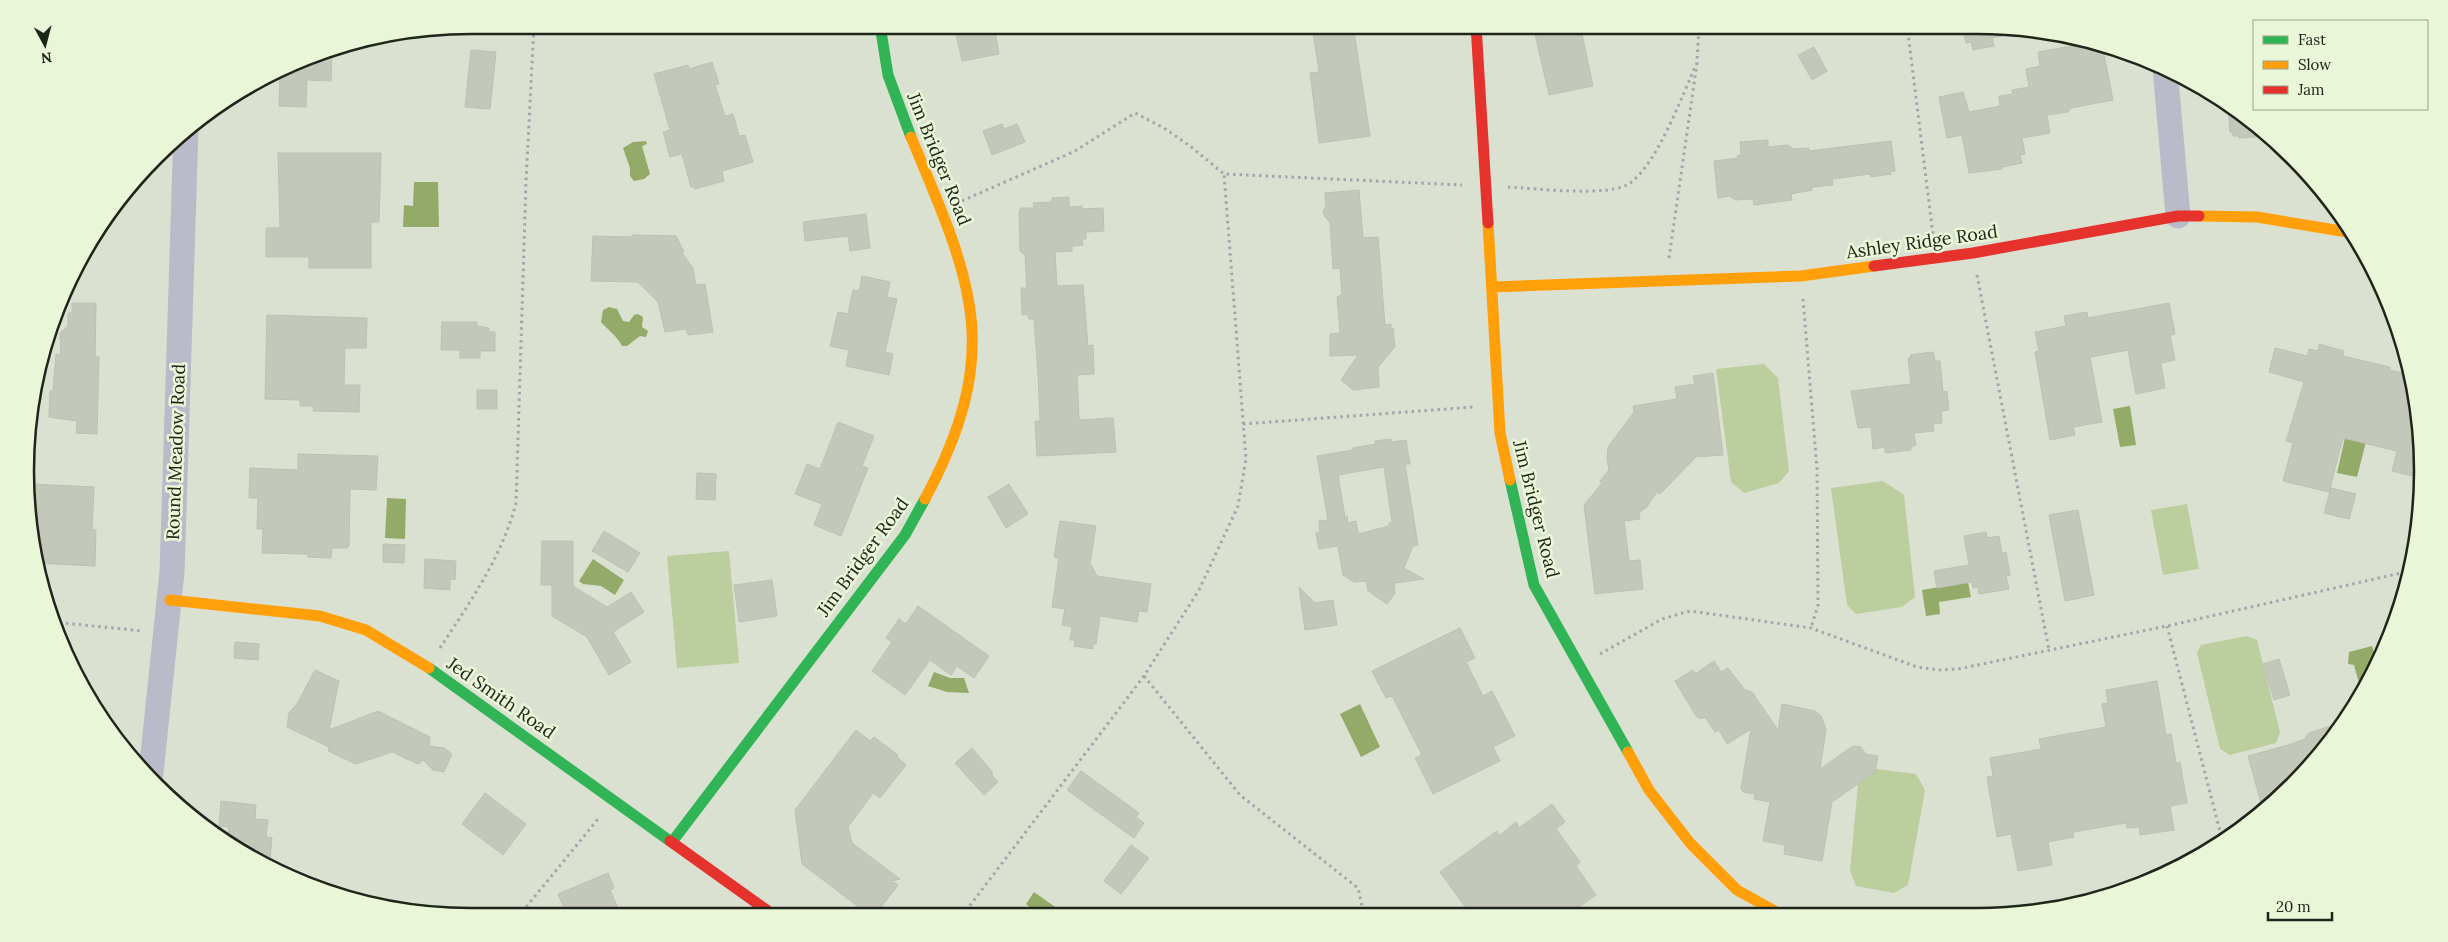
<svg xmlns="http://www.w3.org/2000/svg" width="2448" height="942" viewBox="0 0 2448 942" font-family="Lora,serif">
<rect width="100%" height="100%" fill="#dbe1d1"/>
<path fill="#bccd9e" d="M 1764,364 L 1778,378 L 1789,471 L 1779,483 L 1744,493 L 1731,482 L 1716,369 Z
M 1883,481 L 1904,495 L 1915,597 L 1902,607 L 1856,614 L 1847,605 L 1831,488 Z
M 2187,504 L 2199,569 L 2163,575 L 2151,510 Z
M 729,551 L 739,663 L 677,668 L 667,556 Z
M 2247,636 L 2257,640 L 2280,732 L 2276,743 L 2230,755 L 2220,749 L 2197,653 L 2201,645 Z
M 1876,769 L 1916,774 L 1925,790 L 1908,885 L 1894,893 L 1856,886 L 1850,871 L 1858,784 Z"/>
<path fill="#94aa69" d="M 646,141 L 647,144 L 642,146 L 650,174 L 644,179 L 634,181 L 630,176 L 630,168 L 623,148 L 633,142 Z
M 414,182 L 438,182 L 439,227 L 403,227 L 404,205 L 413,206 Z
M 609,307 L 617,309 L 623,321 L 629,322 L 634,315 L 638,314 L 643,317 L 642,327 L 648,331 L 646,337 L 640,336 L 627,346 L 622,346 C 618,337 608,330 601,322 L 603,310 Z
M 2130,406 L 2136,445 L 2120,447 L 2113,409 Z
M 2345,438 L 2366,442 L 2357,477 L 2337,473 Z
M 387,498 L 406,499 L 405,539 L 385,538 Z
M 593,559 L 624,580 L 615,595 L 601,586 L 583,584 L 579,581 Z
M 1968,582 L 1971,597 L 1939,602 L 1940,614 L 1926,616 L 1922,590 Z
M 2372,646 L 2376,658 L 2361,690 L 2354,665 L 2348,664 L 2349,652 Z
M 934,672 L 950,678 L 964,678 L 969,693 L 947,692 L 928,686 Z
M 1360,704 L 1380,747 L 1361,757 L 1340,714 Z
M 1034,892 L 1058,909 L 1056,916 L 1039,916 L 1026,904 Z"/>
<path fill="#c3c8bb" stroke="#bbc1b3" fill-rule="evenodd" d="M 954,25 L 994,25 L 999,54 L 962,61 Z
M 1312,25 L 1353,25 L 1370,136 L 1319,143 L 1310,73 L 1319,72 Z
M 1533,25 L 1580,25 L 1593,86 L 1549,95 Z
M 1962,25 L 2016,30 L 2017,33 L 1992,38 L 1994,46 L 1973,50 L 1971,42 L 1966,43 Z
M 2075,38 L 2102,44 L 2113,100 L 2071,108 L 2068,112 L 2047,115 L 2050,133 L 2022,138 L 2025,154 L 2020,155 L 2022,163 L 2002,167 L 2002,169 L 1969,173 L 1962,135 L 1947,138 L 1939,97 L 1963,92 L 1969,112 L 2000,106 L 1999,96 L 2013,94 L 2012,90 L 2029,87 L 2026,69 L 2040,66 L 2038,52 L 2077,45 Z
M 1814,47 L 1827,71 L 1812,80 L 1798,55 Z
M 332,48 L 331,81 L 307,80 L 306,107 L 279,106 L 280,74 L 285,74 L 285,68 Z
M 471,50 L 496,52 L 490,109 L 465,107 Z
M 712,62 L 719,84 L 715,85 L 725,116 L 733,114 L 739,136 L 745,135 L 753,162 L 722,171 L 724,181 L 695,189 L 694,187 L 691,187 L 682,154 L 670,157 L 663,132 L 670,130 L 654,74 L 688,65 L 689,69 Z
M 2228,105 L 2249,117 L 2269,136 L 2239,138 L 2238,136 L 2233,136 L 2232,132 L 2230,132 Z
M 1002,124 L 1004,129 L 1017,124 L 1025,142 L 992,155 L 983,131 Z
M 1768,140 L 1768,147 L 1788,145 L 1793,149 L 1809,148 L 1809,151 L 1891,141 L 1895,171 L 1890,172 L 1891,174 L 1871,177 L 1870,174 L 1832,179 L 1833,185 L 1812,187 L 1812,190 L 1791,194 L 1792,200 L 1754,205 L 1753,199 L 1735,200 L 1730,196 L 1718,198 L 1714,161 L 1738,158 L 1737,156 L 1741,155 L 1740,142 Z
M 278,153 L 381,153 L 379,222 L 371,222 L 371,268 L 309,268 L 309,257 L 266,257 L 266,228 L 280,228 Z
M 1359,190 L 1363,238 L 1378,237 L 1385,325 L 1391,324 L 1391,329 L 1393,328 L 1395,347 L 1378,367 L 1379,387 L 1353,390 L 1341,380 L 1358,355 L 1330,356 L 1330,334 L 1340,333 L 1337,297 L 1342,294 L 1340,268 L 1333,269 L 1330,222 L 1325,217 L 1323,211 L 1326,206 L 1325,193 Z
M 1069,197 L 1069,207 L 1082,206 L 1082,209 L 1103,208 L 1104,231 L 1086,232 L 1086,239 L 1082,239 L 1083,245 L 1072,246 L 1072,251 L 1055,252 L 1057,286 L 1083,285 L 1088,346 L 1093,345 L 1094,374 L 1077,375 L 1079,420 L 1113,418 L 1116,452 L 1037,456 L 1035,421 L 1040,421 L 1038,374 L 1034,319 L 1029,319 L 1028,314 L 1022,315 L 1021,288 L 1027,288 L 1025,255 L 1020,251 L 1019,213 L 1021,208 L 1034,208 L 1033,203 L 1052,202 L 1052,198 Z
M 866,214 L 870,248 L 850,251 L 848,236 L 805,241 L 803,222 Z
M 632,235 L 676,236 L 684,252 L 682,253 L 693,268 L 696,285 L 705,284 L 713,332 L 688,335 L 686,329 L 665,332 L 658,302 L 638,282 L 591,281 L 593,236 L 632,237 Z
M 862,276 L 890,282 L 887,297 L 897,299 L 885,352 L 893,354 L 889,375 L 846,366 L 849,350 L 830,346 L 838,312 L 848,314 L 853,290 L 859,291 Z
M 72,303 L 96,303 L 95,357 L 99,357 L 97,434 L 76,433 L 77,421 L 49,417 L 50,391 L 53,391 L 56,354 L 61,355 L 60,333 L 68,326 L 68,313 L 72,313 Z
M 2169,303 L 2175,334 L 2170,335 L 2175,360 L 2161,363 L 2165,388 L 2136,394 L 2128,350 L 2090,357 L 2102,422 L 2073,427 L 2075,435 L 2050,440 L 2035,352 L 2039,351 L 2035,332 L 2066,326 L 2064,316 L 2087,312 L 2088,318 Z
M 267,315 L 367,318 L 366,348 L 345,348 L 344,385 L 360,385 L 359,412 L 313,411 L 314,406 L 300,406 L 300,400 L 265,399 Z
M 442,322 L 477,322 L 477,326 L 489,328 L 489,332 L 495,332 L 495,351 L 480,351 L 480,358 L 460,358 L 460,350 L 441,350 Z
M 2319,344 L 2344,351 L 2343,356 L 2390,367 L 2390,370 L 2410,375 L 2419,413 L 2421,457 L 2417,456 L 2412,476 L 2392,471 L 2397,451 L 2343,438 L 2329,492 L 2283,481 L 2293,443 L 2286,441 L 2304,382 L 2269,372 L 2275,348 L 2307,356 L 2309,349 L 2318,351 Z
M 1933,352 L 1935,361 L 1940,361 L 1943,392 L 1947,391 L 1949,410 L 1941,411 L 1942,423 L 1933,424 L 1934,431 L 1914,433 L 1916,445 L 1911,447 L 1911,450 L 1885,453 L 1885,447 L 1873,449 L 1871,427 L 1858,428 L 1851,391 L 1911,384 L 1908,358 L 1911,358 L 1910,355 Z
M 1713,373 L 1723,455 L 1696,457 L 1660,494 L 1657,492 L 1646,508 L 1639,512 L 1640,519 L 1624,521 L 1629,561 L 1640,560 L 1643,589 L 1595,594 L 1584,505 L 1602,483 L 1600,481 L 1609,470 L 1607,459 L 1608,447 L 1634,412 L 1633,406 L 1677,399 L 1675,387 L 1695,384 L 1693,376 Z
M 477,390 L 497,390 L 497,409 L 477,409 Z
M 838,422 L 874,436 L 862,466 L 868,468 L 841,536 L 814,525 L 822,504 L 795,494 L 807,464 L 820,469 Z
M 1391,439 L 1392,442 L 1406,440 L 1410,464 L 1405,464 L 1418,545 L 1413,546 L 1404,568 L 1424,579 L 1394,583 L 1395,593 L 1387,604 L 1368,591 L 1366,581 L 1354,582 L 1343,575 L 1338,546 L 1319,549 L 1316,533 L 1320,532 L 1319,521 L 1328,520 L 1317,456 L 1353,450 L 1353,448 L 1376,444 L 1375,441 ZM 1384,467 L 1392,522 L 1389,523 L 1389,526 L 1358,534 L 1356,521 L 1348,523 L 1347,516 L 1345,517 L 1338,475 Z
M 298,454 L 378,456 L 376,490 L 350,489 L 349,546 L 347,548 L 332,548 L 331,558 L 308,557 L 308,554 L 262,553 L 263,529 L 257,529 L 258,498 L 249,498 L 250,468 L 298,470 Z
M 697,473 L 716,474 L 715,500 L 696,499 Z
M 31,484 L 94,487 L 92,530 L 96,530 L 95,566 L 35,563 Z
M 1009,484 L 1028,514 L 1006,528 L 988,497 Z
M 2331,488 L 2356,494 L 2349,519 L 2324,513 Z
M 2078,510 L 2094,595 L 2065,601 L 2049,515 Z
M 1060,521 L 1096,526 L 1090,563 L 1097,576 L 1151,584 L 1147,612 L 1139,611 L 1137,622 L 1100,616 L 1096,644 L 1093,644 L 1093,649 L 1074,646 L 1075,640 L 1070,640 L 1072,627 L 1062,625 L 1065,609 L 1052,607 L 1059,558 L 1054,557 Z
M 604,531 L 640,553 L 628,572 L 592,551 Z
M 1986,532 L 1987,538 L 1999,536 L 2002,553 L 2006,552 L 2010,575 L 2006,576 L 2009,589 L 1979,594 L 1978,587 L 1973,588 L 1972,582 L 1937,588 L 1934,571 L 1969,565 L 1964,536 Z
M 542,541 L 573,541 L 573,586 L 607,607 L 631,592 L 644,612 L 613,632 L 631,662 L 609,675 L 587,637 L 552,616 L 552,585 L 541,585 Z
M 383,544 L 405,545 L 404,563 L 383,562 Z
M 425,559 L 456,561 L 455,580 L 450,579 L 450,590 L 424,588 Z
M 772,580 L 777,616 L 739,622 L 734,585 Z
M 1299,587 L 1315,603 L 1333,600 L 1337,625 L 1305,630 Z
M 918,606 L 989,656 L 974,678 L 957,666 L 951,675 L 930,660 L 905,695 L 872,671 L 892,642 L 886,638 L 899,619 L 906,624 Z
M 1460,628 L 1475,658 L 1466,662 L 1483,696 L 1492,691 L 1515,736 L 1493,747 L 1500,761 L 1433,794 L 1415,758 L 1422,755 L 1392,696 L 1386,698 L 1372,671 Z
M 235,642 L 259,644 L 258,660 L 234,658 Z
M 2279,659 L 2290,695 L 2274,700 L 2263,664 Z
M 1714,661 L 1721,672 L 1728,668 L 1745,690 L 1752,692 L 1778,730 L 1782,704 L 1815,711 L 1821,716 L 1826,729 L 1820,769 L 1853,746 L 1861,747 L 1866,754 L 1878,756 L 1875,772 L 1832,802 L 1822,861 L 1784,854 L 1785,845 L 1763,841 L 1770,802 L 1754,799 L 1755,794 L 1743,792 L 1741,788 L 1751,729 L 1727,744 L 1719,730 L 1715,732 L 1705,717 L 1701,719 L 1696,716 L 1675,681 L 1693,670 L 1695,674 Z
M 315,670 L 339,681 L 329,730 L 378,711 L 430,737 L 429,746 L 444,748 L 452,754 L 444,772 L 433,770 L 423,760 L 418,764 L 392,752 L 356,764 L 328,751 L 329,747 L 287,727 L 289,713 L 297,704 Z
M 2157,681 L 2166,735 L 2171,734 L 2176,763 L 2180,762 L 2187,803 L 2170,806 L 2174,830 L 2140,835 L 2139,827 L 2127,828 L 2126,823 L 2073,832 L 2074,837 L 2048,842 L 2052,865 L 2018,871 L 2011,834 L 1997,837 L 1987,777 L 1993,776 L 1990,758 L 2041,749 L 2039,739 L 2106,727 L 2102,704 L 2108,703 L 2106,690 Z
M 2346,721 L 2279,798 L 2261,803 L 2248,756 L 2288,745 L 2305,739 L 2309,733 Z
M 856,730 L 870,741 L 874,737 L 898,755 L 897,757 L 906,765 L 880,798 L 873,793 L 848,827 L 852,843 L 900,879 L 891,881 L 898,885 L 874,916 L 852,916 L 859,907 L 802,864 L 795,810 Z
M 972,748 L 993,773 L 991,774 L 998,782 L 984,795 L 955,763 Z
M 1081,771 L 1139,813 L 1136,817 L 1144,823 L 1134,838 L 1067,790 Z
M 485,793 L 526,824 L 503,855 L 462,824 Z
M 221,801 L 256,805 L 255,819 L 268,820 L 266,837 L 272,838 L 269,868 L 227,842 L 229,827 L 219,826 Z
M 1552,804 L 1565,822 L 1556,829 L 1580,862 L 1576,866 L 1596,895 L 1569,914 L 1471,915 L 1440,872 L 1497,831 L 1499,836 L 1516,822 L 1519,828 Z
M 1131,845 L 1149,858 L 1121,894 L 1104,881 Z
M 608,873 L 614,888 L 610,890 L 622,917 L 568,917 L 558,894 Z"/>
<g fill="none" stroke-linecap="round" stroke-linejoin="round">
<path stroke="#a3a5ab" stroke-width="3" stroke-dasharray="2.5 4" stroke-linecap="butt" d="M 1907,25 L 1933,235
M 1508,187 C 1535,188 1610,198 1630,183 C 1658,163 1682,95 1697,63
M 962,201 L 1075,151 L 1135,113 L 1164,128 L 1190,146 L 1224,174 L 1462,185
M 1669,258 L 1697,63 L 1699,25
M 1977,275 L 2049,650
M 1803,299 L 1817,469 L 1818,605 L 1811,628
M 1243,424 L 1474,407
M 53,622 L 143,631
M 2167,626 L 2222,839
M 440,648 C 470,602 502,557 516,503 L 526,182 L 534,25
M 1600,654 L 1662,619 L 1690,611 L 1811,628 L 1917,667 L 1939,670 L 1958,669 L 2167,626 L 2410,571
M 1144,676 L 1240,795 L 1358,888 L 1364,915
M 962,916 L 1144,676 L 1199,590 L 1238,506 L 1246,459 L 1224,174
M 518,917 L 598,819"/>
<path stroke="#babac8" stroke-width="25" d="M 2165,68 L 2178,216
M 151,773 L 172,572 L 186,129"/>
<path stroke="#30b455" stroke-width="11" d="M 880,25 L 888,75 L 911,137
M 1510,480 L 1534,585 L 1628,752
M 429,668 L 670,841
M 672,842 L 905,535 L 925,499"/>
<path stroke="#ff9f0a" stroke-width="11" d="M 911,137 C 972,283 1005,349 925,499
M 2199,216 L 2257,217 L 2353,233
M 1488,223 L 1500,433 L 1510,480
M 1492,287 L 1801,276 L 1874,266
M 170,600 L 320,616 L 366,630 L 429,668
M 1628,752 L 1649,790 L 1690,843 L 1737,890 L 1780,914"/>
<path stroke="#e5322d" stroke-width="11" d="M 1476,25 L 1488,223
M 1874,266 L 1973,253 L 2178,216 L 2199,216
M 670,841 L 775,916"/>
</g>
<g text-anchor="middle" stroke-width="5" stroke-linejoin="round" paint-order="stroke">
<g font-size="18" fill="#20251a" stroke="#e9f6d7">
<text transform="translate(939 159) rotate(68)" y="6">Jim Bridger Road</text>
<text transform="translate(1922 242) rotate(-8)" y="6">Ashley Ridge Road</text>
<text transform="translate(176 452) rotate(-88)" y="6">Round Meadow Road</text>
<text transform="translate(1536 509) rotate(76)" y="6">Jim Bridger Road</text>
<text transform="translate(863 557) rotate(-54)" y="6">Jim Bridger Road</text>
<text transform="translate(501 698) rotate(35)" y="6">Jed Smith Road</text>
</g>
</g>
<path d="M0 0H2448V942H0ZM471 34H1977A437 437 0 0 1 2414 471V471A437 437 0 0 1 1977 908H471A437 437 0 0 1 34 471V471A437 437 0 0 1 471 34Z" fill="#e9f6d7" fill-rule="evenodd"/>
<path fill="none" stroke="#20251a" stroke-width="2.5" d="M471 34H1977A437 437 0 0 1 2414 471V471A437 437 0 0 1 1977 908H471A437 437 0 0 1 34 471V471A437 437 0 0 1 471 34Z"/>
<rect x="2253" y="20" width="175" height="90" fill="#e9f6d7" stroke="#99a28b"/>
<rect x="2263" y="36" width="25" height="8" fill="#30b455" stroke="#99a28b"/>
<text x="2298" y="45" font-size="15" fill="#20251a">Fast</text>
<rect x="2263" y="61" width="25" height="8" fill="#ff9f0a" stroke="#99a28b"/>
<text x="2298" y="70" font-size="15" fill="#20251a">Slow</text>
<rect x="2263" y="86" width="25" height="8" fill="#e5322d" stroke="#99a28b"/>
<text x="2298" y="95" font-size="15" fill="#20251a">Jam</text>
<g transform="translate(45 45) rotate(173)" stroke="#e9f6d7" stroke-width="4" paint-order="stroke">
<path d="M0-4L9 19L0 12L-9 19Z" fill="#20251a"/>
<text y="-8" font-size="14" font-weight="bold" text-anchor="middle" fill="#20251a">N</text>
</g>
<path d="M2268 912v8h64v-8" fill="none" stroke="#20251a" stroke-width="2.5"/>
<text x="2276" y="912" font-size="15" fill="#20251a" stroke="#e9f6d7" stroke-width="4" paint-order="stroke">20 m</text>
</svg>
